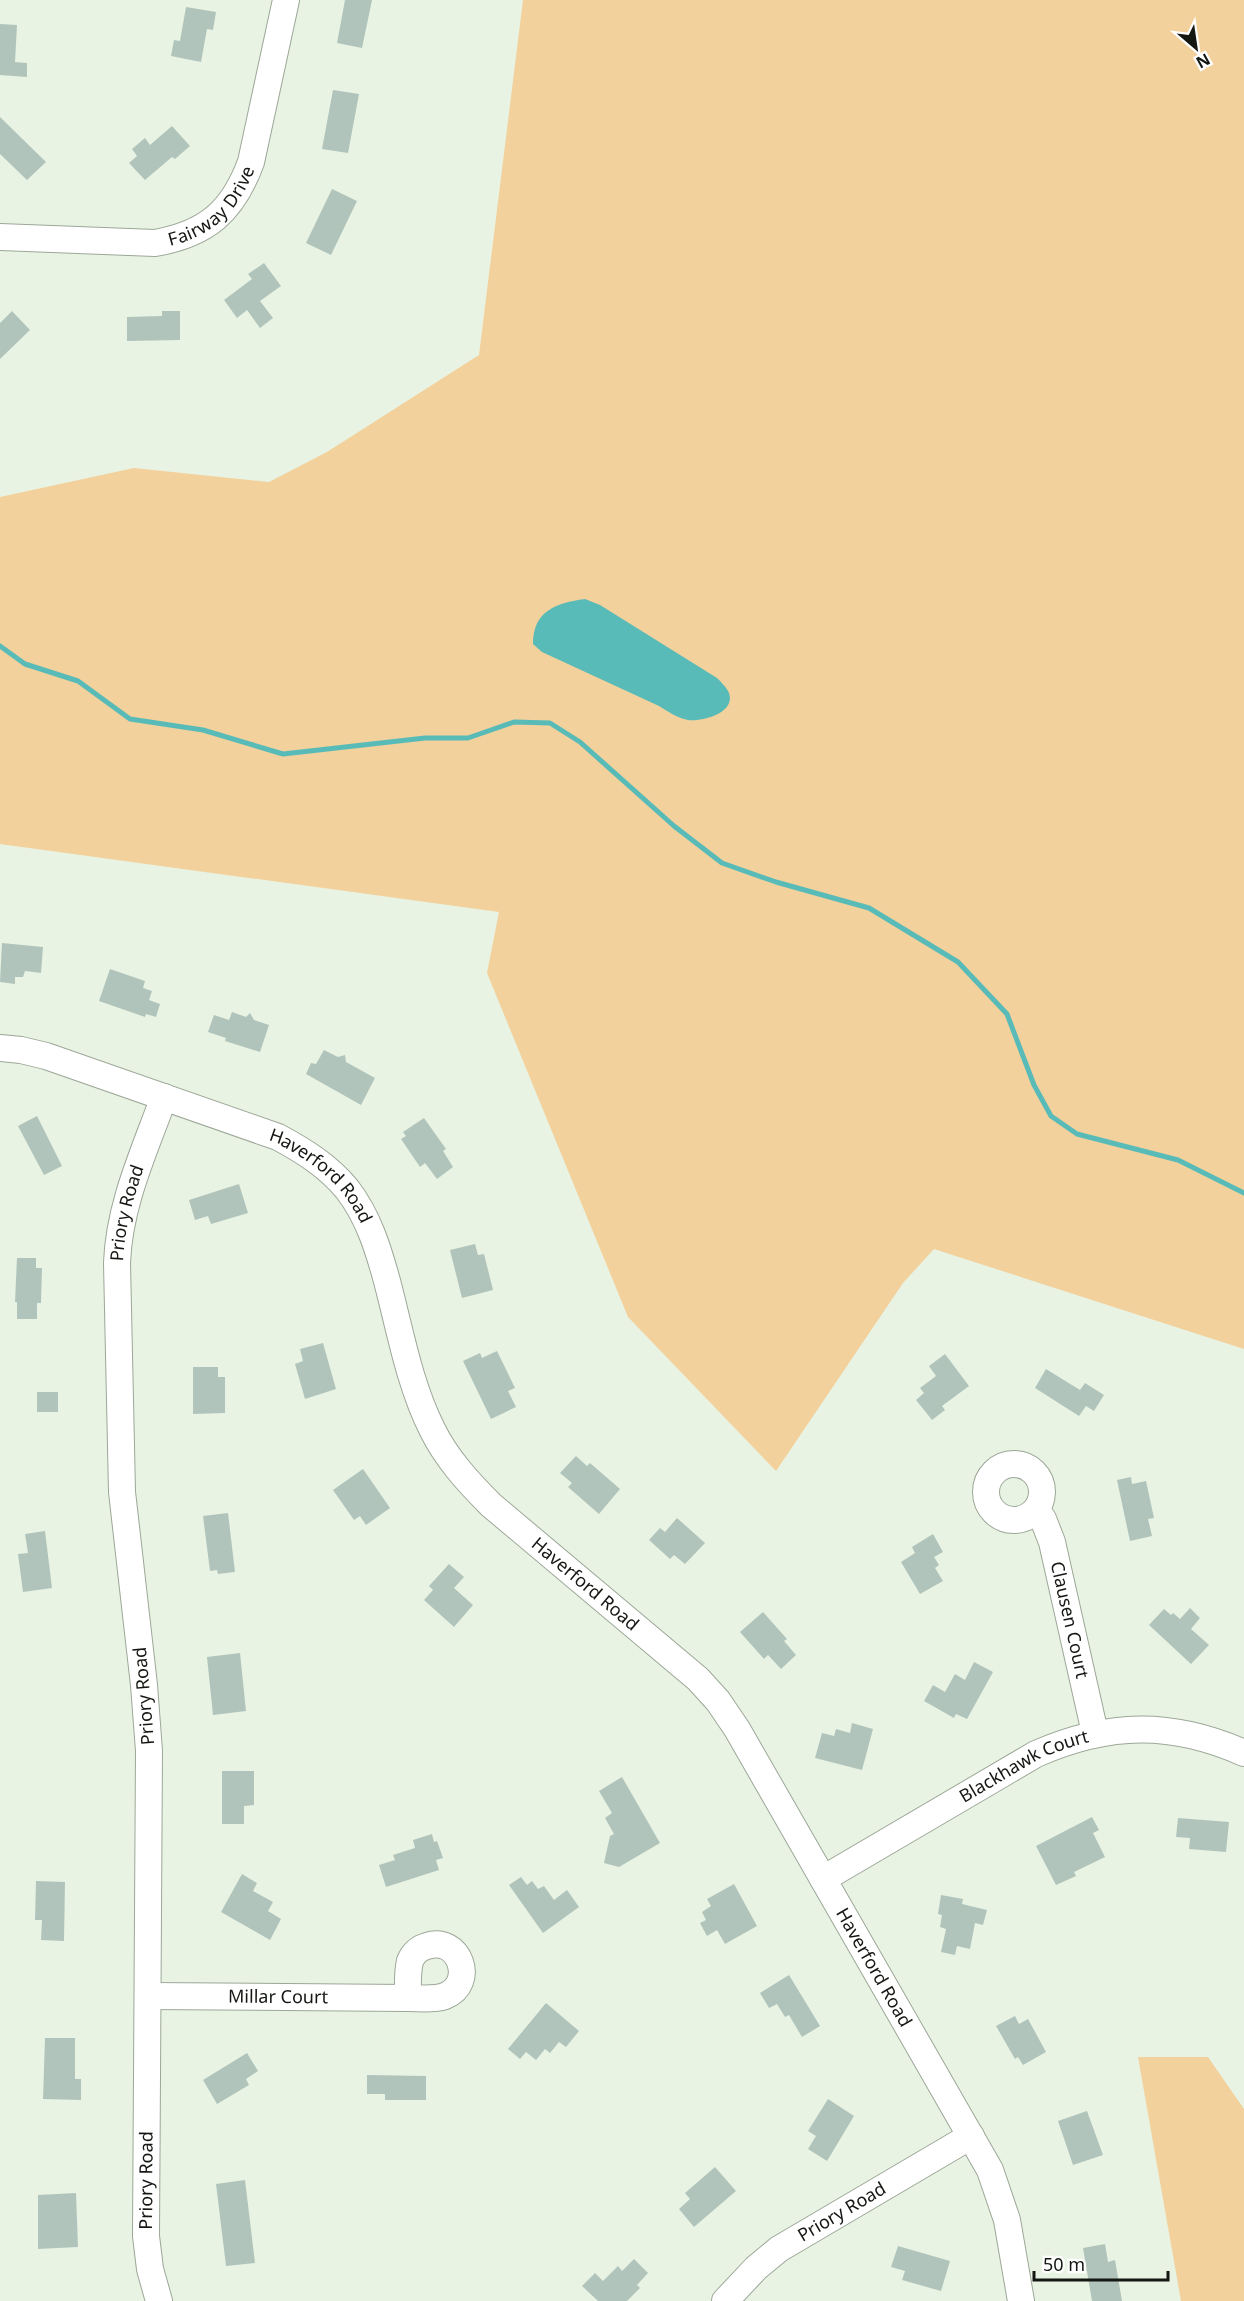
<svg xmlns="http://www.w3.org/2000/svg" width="1244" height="2301" viewBox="0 0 1244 2301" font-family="'Noto Sans',sans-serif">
<rect width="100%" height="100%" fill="#e8f3e3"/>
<path fill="#f3d19c" d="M 523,0 L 1244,0 L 1244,1349 L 934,1249 L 903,1283 L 776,1471 L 628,1317 L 487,973 L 499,912 L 0,844 L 0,497 L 134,468 L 269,482 L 327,452 L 479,355 Z
M 1138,2057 L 1208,2057 L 1244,2109 L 1244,2301 L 1181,2301 Z"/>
<path fill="#59bbb8" d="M 585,599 L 600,605 L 717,678 C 721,682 727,688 729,693 C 736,713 702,722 688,720 C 677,718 669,712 659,706 L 542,652 L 533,644 C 533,611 556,603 585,599 Z"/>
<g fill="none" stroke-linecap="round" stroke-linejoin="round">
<path stroke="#59bbb8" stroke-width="5" d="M 0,646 L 25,664 L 78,681 L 130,719 L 203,730 L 283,754 L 425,738 L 468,738 L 514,722 L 550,723 L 580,742 L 674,826 L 722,863 L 776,882 L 869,908 L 958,962 L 1007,1014 L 1034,1085 L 1051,1116 L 1077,1134 L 1178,1160 L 1244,1193"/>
</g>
<path fill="#b1c4bb" d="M 345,0 L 372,0 L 362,48 L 337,43 Z
M 186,7 L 216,12 L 213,30 L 207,29 L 201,62 L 171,56 L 174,40 L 180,41 Z
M 0,24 L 17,25 L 15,62 L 27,63 L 27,77 L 0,75 Z
M 333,90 L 359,94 L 348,153 L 322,149 Z
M 0,117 L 46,162 L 27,180 L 0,154 Z
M 172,126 L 190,146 L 175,159 L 172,157 L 145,180 L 129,163 L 137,156 L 132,149 L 145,138 L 150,145 Z
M 332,189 L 357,201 L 331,255 L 306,243 Z
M 264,263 L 281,286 L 260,301 L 273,318 L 260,328 L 247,310 L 237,318 L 224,300 L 252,279 L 248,274 Z
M 12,311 L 30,330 L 0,359 L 0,323 Z
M 162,311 L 180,311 L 180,340 L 127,341 L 127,317 L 162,316 Z
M 2,943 L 43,947 L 41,973 L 25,971 L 23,977 L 15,977 L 15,984 L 0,982 Z
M 110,969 L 145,981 L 143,988 L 152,991 L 149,1000 L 160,1004 L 156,1017 L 146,1014 L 145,1017 L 99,1001 Z
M 232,1012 L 246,1017 L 250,1013 L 254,1020 L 269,1025 L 260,1052 L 225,1041 L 226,1038 L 208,1032 L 214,1015 L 229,1020 Z
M 324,1050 L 338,1057 L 345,1055 L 346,1062 L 375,1078 L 361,1105 L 306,1074 L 311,1063 L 316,1064 Z
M 37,1116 L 62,1166 L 44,1175 L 18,1126 Z
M 424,1118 L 446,1149 L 443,1151 L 453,1167 L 437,1179 L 425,1163 L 420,1167 L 401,1139 L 406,1136 L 403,1132 Z
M 239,1184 L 248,1213 L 211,1224 L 208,1216 L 195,1220 L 189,1200 Z
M 475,1244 L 478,1255 L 484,1254 L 493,1290 L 462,1298 L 450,1250 Z
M 17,1258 L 36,1258 L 36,1268 L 42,1268 L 41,1303 L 37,1303 L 37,1319 L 17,1319 L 17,1302 L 15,1302 Z
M 323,1343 L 336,1389 L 305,1399 L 295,1364 L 303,1361 L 300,1349 Z
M 497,1351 L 515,1388 L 508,1391 L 516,1407 L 491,1419 L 463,1361 L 480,1353 L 482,1358 Z
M 945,1354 L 969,1386 L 942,1406 L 945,1410 L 932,1420 L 916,1400 L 924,1393 L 920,1388 L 936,1376 L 929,1366 Z
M 193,1367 L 218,1367 L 218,1377 L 225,1377 L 225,1413 L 193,1414 Z
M 1046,1369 L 1080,1390 L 1085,1383 L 1104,1395 L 1094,1411 L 1086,1406 L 1079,1416 L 1035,1388 Z
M 37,1392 L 58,1392 L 58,1412 L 37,1412 Z
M 576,1456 L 587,1466 L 590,1463 L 620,1489 L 599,1514 L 568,1487 L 572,1483 L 560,1473 Z
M 363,1469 L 390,1508 L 366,1525 L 360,1516 L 354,1520 L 333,1490 Z
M 1131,1477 L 1132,1484 L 1146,1481 L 1154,1518 L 1148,1519 L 1152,1536 L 1130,1541 L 1117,1480 Z
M 228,1513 L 235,1572 L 218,1574 L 217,1570 L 210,1571 L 203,1516 Z
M 677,1518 L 705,1543 L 685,1564 L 674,1555 L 670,1559 L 649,1540 L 660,1528 L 665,1532 Z
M 45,1531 L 52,1588 L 23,1592 L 18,1554 L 28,1553 L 25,1534 Z
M 933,1534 L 943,1552 L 934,1557 L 939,1565 L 935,1568 L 943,1581 L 920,1594 L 901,1562 L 915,1553 L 912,1547 Z
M 449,1564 L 464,1577 L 454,1588 L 473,1605 L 454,1627 L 424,1600 L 433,1590 L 429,1586 Z
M 1190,1608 L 1200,1618 L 1191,1629 L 1209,1645 L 1191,1664 L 1149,1625 L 1164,1609 L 1171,1615 L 1173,1613 L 1180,1619 Z
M 763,1612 L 787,1639 L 784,1641 L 796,1655 L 781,1669 L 768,1655 L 764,1659 L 740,1632 Z
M 240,1653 L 246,1711 L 213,1715 L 207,1657 Z
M 974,1662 L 993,1672 L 967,1719 L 956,1714 L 954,1718 L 924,1701 L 933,1685 L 945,1692 L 955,1674 L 965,1680 Z
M 852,1723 L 873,1729 L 862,1770 L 815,1758 L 822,1733 L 834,1736 L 836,1729 L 850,1733 Z
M 222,1771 L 254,1771 L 254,1805 L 244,1806 L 244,1824 L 222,1824 Z
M 622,1777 L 660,1843 L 619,1867 L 604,1863 L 610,1836 L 614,1834 L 605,1818 L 612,1813 L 599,1791 Z
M 1092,1817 L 1099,1830 L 1093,1833 L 1105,1857 L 1074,1872 L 1076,1876 L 1056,1885 L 1036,1846 Z
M 1178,1818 L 1229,1822 L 1226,1852 L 1189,1849 L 1190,1838 L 1176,1837 Z
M 432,1834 L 434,1842 L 437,1841 L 443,1858 L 436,1860 L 439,1870 L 386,1887 L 379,1865 L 395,1860 L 393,1855 L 415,1848 L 413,1840 Z
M 242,1874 L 257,1883 L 253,1891 L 273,1902 L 268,1911 L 281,1919 L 270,1940 L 221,1912 Z
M 521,1877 L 527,1885 L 532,1881 L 538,1889 L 544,1886 L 554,1900 L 567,1890 L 579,1907 L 543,1933 L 509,1885 Z
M 36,1881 L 65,1882 L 64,1941 L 41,1940 L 42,1920 L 35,1920 Z
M 734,1884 L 757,1926 L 725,1944 L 717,1930 L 707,1936 L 700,1923 L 706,1920 L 702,1912 L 711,1906 L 707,1899 Z
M 941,1895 L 963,1899 L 962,1904 L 987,1910 L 983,1925 L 975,1923 L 970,1949 L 957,1946 L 955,1955 L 941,1952 L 946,1929 L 940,1927 L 942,1915 L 938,1914 Z
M 789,1975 L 820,2026 L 802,2037 L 789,2015 L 785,2017 L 777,2004 L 769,2008 L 760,1993 Z
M 546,2003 L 579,2031 L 566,2047 L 559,2042 L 550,2053 L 545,2049 L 536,2060 L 526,2052 L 520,2059 L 508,2049 Z
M 1015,2016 L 1019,2024 L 1028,2019 L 1046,2052 L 1023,2065 L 1018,2057 L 1015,2059 L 996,2026 Z
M 45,2038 L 75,2038 L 75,2079 L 81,2079 L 81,2100 L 43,2099 Z
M 247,2053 L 258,2071 L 246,2079 L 249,2085 L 217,2104 L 203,2080 Z
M 367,2075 L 426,2076 L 426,2100 L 385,2100 L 385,2094 L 367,2094 Z
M 828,2099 L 854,2116 L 827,2161 L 808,2149 L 816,2136 L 808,2131 Z
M 1087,2111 L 1103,2155 L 1073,2165 L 1058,2121 Z
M 715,2167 L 736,2191 L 694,2227 L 679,2209 L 690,2199 L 685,2193 Z
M 245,2180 L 255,2263 L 226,2266 L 216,2184 Z
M 76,2193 L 78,2247 L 38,2249 L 38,2195 Z
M 1105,2244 L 1108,2262 L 1115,2260 L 1122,2301 L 1092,2301 L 1083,2248 Z
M 898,2246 L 950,2261 L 941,2291 L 902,2280 L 905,2271 L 891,2267 Z
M 634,2259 L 648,2273 L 637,2285 L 640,2288 L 627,2301 L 598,2301 L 582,2286 L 595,2273 L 603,2281 L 618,2266 L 622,2271 Z"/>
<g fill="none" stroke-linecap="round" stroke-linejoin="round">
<g stroke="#9ca798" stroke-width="28">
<g id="minor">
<path id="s1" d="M 0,237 L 155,243 C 207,234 233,211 251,162 L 286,0"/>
<path id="s2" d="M 0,1048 L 21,1050 L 46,1056 L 278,1137 C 304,1151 328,1166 347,1189 C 368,1216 378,1248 387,1281 C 400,1330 409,1383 432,1429 C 446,1458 468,1482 491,1505 L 698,1679 L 718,1701 L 737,1729 L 990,2170 L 1007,2220 L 1021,2301"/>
<circle cx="1014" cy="1492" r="28"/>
<path id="s3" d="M 1036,1510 L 1043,1519 L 1052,1542 L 1095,1733"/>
<path id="s4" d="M 823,1879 L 1036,1754 C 1109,1722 1172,1721 1244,1753"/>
<path id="s5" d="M 148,1996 L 408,1998 C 420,1998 434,2000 445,1996 C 477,1983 459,1935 427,1946 C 419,1948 413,1954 410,1961 C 407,1973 408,1986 408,1998"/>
<path id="s6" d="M 159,2301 L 150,2269 L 146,2236 L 149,1751 L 144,1685 L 122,1492 L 117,1263 C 119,1205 144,1152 164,1097"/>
<path id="s7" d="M 725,2301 L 756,2268 L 779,2249 L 971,2136"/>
</g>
</g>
<use href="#minor" stroke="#fff" stroke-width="26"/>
</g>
<g text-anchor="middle" stroke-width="4.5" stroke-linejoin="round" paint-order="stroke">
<g font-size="18" fill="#141712" stroke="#fff">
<text dy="6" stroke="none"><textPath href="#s1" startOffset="226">Fairway Drive</textPath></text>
<text dy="6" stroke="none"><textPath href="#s2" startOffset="351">Haverford Road</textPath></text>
<text dy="6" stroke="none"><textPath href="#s6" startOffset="1092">Priory Road</textPath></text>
<text dy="6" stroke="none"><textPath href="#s2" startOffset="855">Haverford Road</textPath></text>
<text dy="6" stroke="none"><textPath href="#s3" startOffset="116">Clausen Court</textPath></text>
<text transform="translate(144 1696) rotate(-95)" y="6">Priory Road</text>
<text dy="6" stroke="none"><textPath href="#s4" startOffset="231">Blackhawk Court</textPath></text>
<text dy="6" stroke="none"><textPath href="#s2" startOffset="1341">Haverford Road</textPath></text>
<text dy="6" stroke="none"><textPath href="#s5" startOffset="130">Millar Court</textPath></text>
<text dy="6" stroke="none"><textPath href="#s6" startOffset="122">Priory Road</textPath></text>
<text dy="6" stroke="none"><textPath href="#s7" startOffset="148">Priory Road</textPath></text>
</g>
</g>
<g transform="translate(1196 48) rotate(151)" stroke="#ffffff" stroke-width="4.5" paint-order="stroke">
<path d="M0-4.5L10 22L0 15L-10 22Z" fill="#141712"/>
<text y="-9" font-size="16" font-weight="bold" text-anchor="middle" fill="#141712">N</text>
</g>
<path d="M1034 2271v9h134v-9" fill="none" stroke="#141712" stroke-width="3"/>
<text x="1043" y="2271" font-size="18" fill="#141712" stroke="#ffffff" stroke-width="4.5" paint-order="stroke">50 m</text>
</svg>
